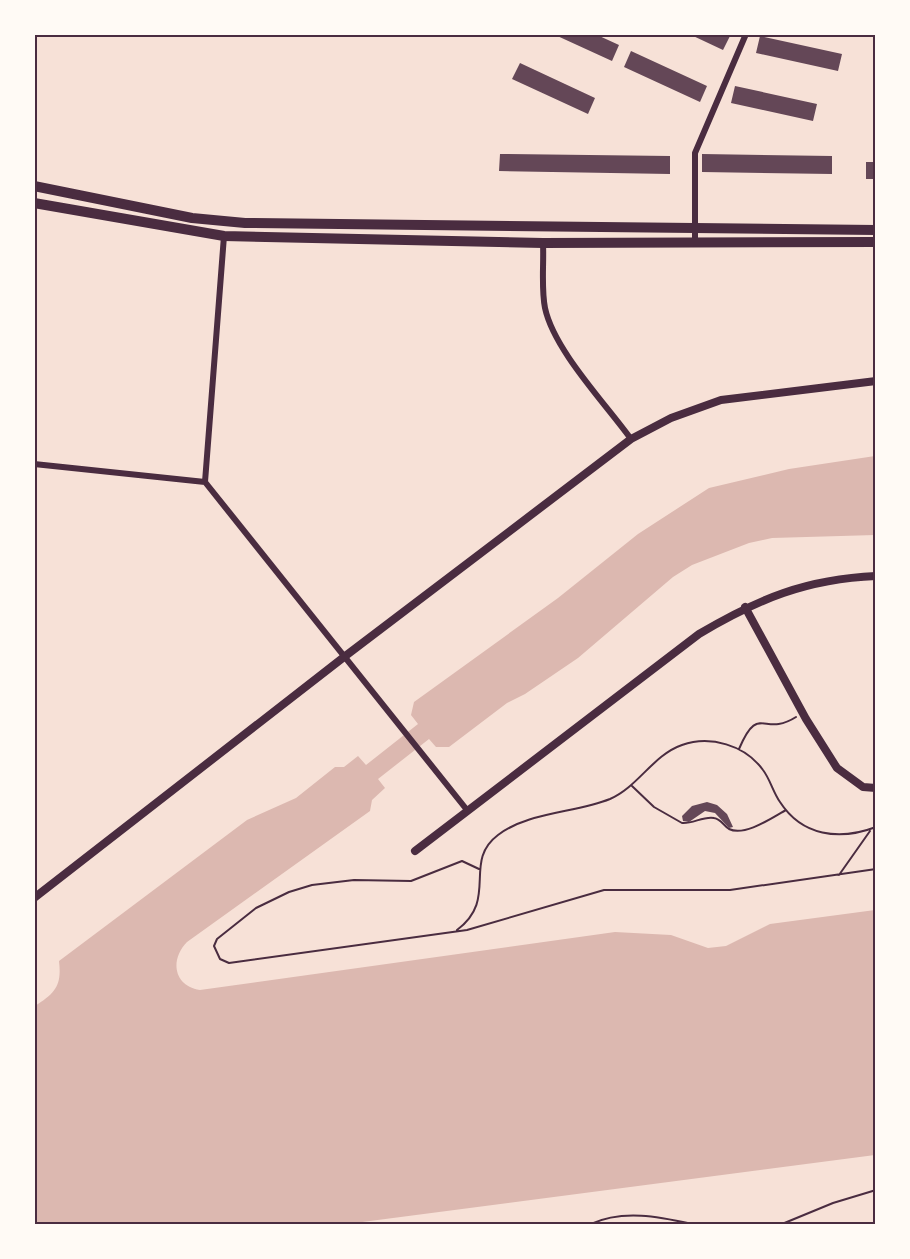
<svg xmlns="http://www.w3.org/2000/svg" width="910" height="1259" viewBox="0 0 910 1259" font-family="Barlow,sans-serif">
<rect width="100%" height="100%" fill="#f7e1d7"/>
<path fill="#dcb8b0" d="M 875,456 L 875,535 L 772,538 L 749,543 L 692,565 L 673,577 L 578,658 L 525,694 L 507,703 L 449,747 L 436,747 L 429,739 L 378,779 L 385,788 L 372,800 L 370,811 L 187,942 C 170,959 173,986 200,990 L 615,932 L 671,935 L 708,948 L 726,946 L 770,924 L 875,910 L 875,1155 L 347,1224 L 35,1224 L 35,1006 C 55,993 62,986 59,961 L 247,820 L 296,798 L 335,767 L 344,767 L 358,756 L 366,765 L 418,724 L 411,715 L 414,702 L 558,598 L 638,534 L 709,488 L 789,469 Z"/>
<path fill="#644757" d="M 553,34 L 595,34 L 619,45 L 612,61 Z
M 689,34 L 731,34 L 723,50 Z
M 760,36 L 842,54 L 838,71 L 756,53 Z
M 631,51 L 707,86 L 700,102 L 624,67 Z
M 520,63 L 595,98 L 588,114 L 512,79 Z
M 735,86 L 817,104 L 813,121 L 731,103 Z
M 500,154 L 670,156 L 670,174 L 499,171 Z
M 702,154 L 832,156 L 832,174 L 702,172 Z
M 866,162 L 876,162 L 876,179 L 866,179 Z
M 707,802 L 717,805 L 727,814 L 733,827 L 729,828 L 715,813 L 705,811 L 689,822 L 683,821 L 682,816 L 692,806 Z"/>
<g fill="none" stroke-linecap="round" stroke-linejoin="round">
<path stroke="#4a2c40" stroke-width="2" d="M 739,749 C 759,702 763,738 796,717
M 632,786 L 654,807 L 682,823 C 693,824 703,816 714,818 C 721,819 723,825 729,829 C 745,837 773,817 786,810
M 479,869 L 462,861 L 411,881 L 354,880 L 312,885 L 289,892 L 256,908 L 217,939 L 214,946 L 220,959 L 229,963 L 467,930 L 604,890 L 730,890 L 876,869
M 839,875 L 870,831
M 457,930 C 499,899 462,862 498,835 C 528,812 575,813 610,799 C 638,787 653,755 682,745 C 710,735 745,745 763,770 C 770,779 773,792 780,802 C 802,836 839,841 876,827
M 591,1224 C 623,1209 660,1217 693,1224
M 782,1224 L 833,1203 L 876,1190"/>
<path stroke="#4a2c40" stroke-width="6" d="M 224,236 L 205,482 L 467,810
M 543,243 C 544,264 541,288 545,308 C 554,350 605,403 631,439
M 695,243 L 695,153 L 746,34
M 34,464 L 205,482"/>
<path stroke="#4a2c40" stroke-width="8" d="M 745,607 L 806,719 L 837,768 L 863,787 L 876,788
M 415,851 L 699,634 C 758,599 806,579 876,576
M 34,898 L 344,657 L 631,439 L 671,418 L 721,400 L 876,381"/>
<path stroke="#4a2c40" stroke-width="10" d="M 34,186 L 192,218 L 245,223 L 876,230
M 34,203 L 224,236 L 543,243 L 876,242"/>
</g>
<rect width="910" height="1259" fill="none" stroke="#fffaf5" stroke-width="72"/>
<rect x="36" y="36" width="838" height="1187" fill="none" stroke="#4a2c40" stroke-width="2"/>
</svg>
